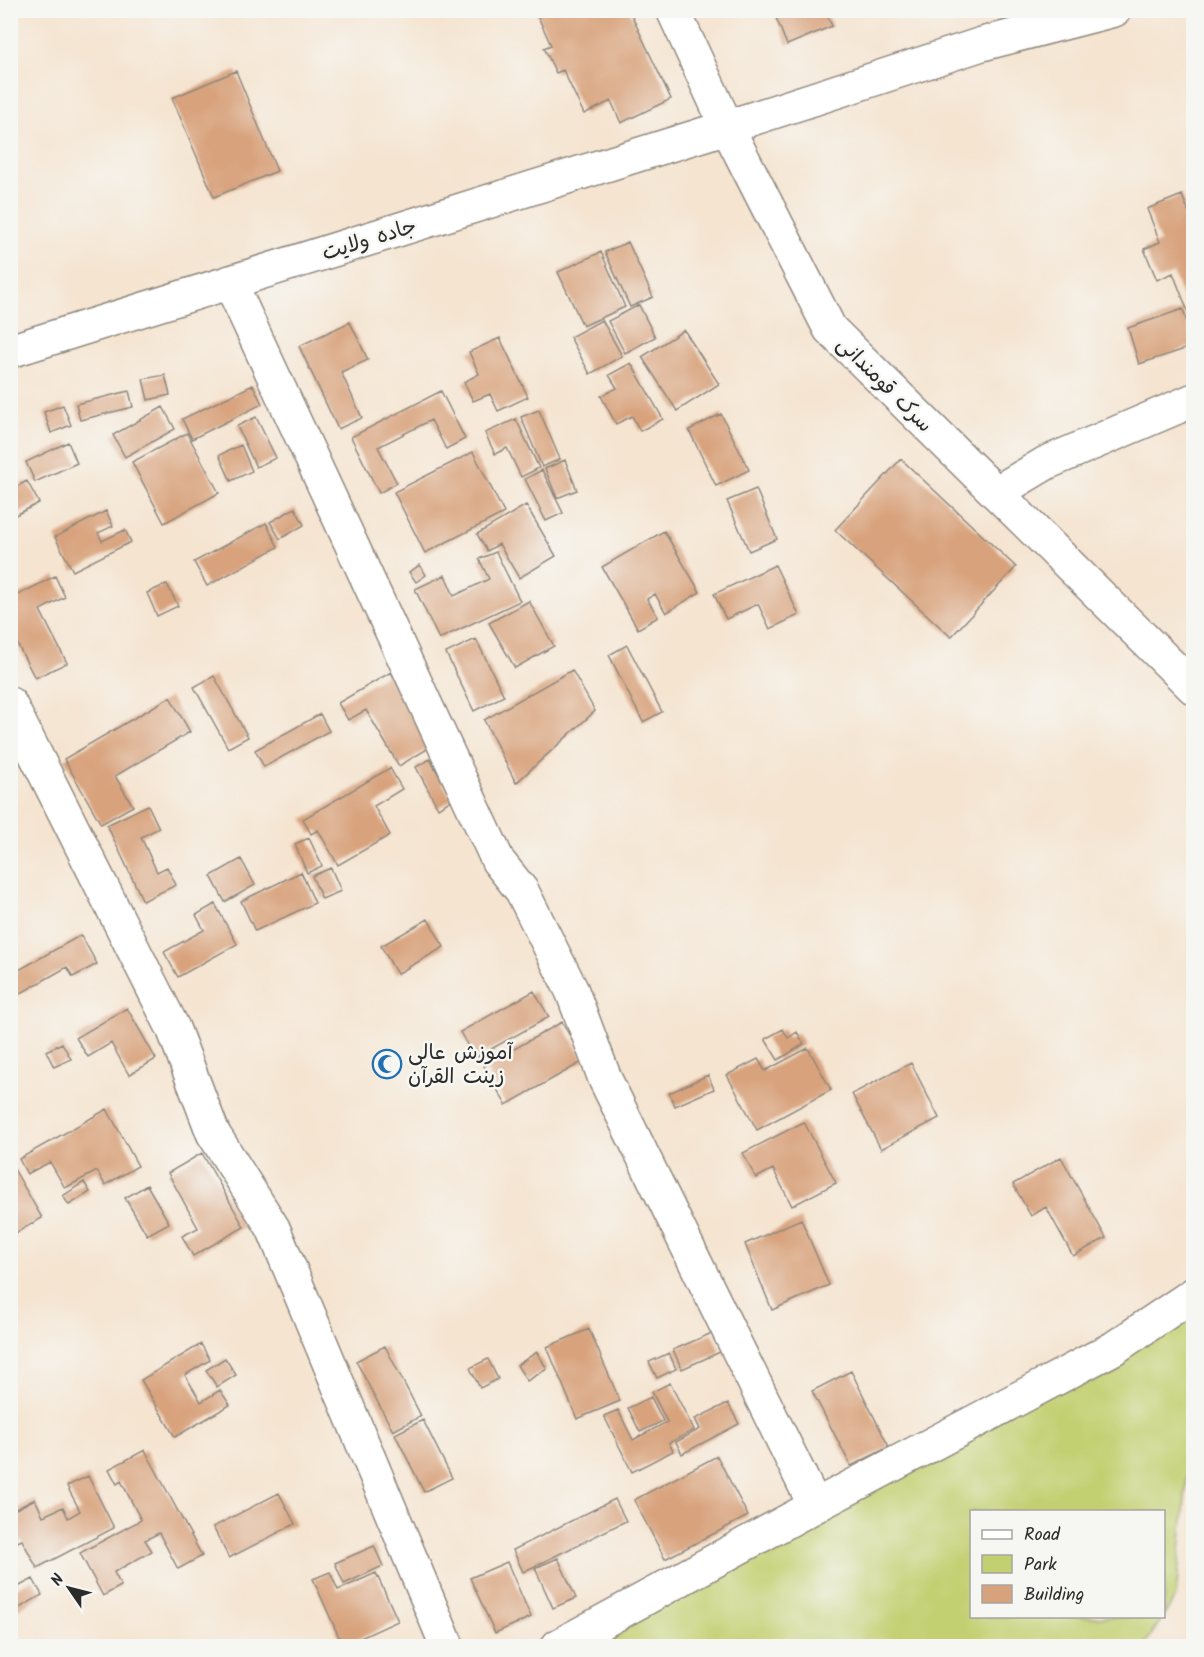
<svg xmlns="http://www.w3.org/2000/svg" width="1204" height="1657" viewBox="0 0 1204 1657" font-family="Kalam,'Playpen Sans Arabic',sans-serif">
<rect width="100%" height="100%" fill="#f6f6f2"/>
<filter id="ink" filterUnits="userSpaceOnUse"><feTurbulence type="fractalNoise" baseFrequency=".0167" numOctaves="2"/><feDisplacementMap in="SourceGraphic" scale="12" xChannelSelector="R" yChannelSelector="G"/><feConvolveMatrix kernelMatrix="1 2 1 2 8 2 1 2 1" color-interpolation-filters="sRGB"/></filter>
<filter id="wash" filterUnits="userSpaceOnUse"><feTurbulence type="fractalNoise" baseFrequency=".008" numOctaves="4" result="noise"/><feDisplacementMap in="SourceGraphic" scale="24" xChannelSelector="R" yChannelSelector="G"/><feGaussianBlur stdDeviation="1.35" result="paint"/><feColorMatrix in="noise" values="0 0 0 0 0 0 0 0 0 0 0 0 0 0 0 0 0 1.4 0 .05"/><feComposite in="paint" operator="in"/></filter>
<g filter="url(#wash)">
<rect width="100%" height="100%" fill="#f5e4d0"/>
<path fill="#c3d072" stroke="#777e4e" stroke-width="1.5" d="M 1187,1303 L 1193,1326 L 1193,1412 L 1176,1596 L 1164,1616 L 1164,1512 L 972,1512 L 972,1616 L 1163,1617 L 1144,1646 L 567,1646 Z"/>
<g id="blocks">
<path fill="#d8a27c" d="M 535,10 L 629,10 L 671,99 L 621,123 L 611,101 L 584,114 L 563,70 L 556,73 L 544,48 L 551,45 Z
M 773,10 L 825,10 L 832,26 L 787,45 Z
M 236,71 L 277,171 L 214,197 L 172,98 Z
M 1182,195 L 1194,225 L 1194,315 L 1190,317 L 1173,273 L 1157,280 L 1144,249 L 1160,242 L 1147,209 Z
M 628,242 L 653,297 L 630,307 L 605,252 Z
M 601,252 L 625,307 L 583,326 L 558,272 Z
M 639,305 L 655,337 L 625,353 L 608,321 Z
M 1183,309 L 1194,346 L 1139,364 L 1128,328 Z
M 602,320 L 622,356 L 590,374 L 570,337 Z
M 350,322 L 368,360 L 341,372 L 362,418 L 338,429 L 299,346 Z
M 684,330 L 719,384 L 677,411 L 642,357 Z
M 500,338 L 528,397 L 498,411 L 490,394 L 473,401 L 464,382 L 479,374 L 469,352 Z
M 631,363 L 663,419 L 640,431 L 632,416 L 616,424 L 601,396 L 617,388 L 609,375 Z
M 165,375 L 170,395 L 148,400 L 143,379 Z
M 253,385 L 262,404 L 192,439 L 182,419 Z
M 129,391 L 133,407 L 80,420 L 76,404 Z
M 441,391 L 465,439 L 446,449 L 431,420 L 378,447 L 397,483 L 379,493 L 351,437 Z
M 63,405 L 71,425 L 51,433 L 44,412 Z
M 163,407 L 175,429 L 125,457 L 113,435 Z
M 539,410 L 560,459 L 542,467 L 521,417 Z
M 721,414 L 749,470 L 716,486 L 689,430 Z
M 256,417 L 276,458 L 256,467 L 237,426 Z
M 516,419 L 539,468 L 521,477 L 507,448 L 495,454 L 485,433 Z
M 187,433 L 219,493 L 164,523 L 132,462 Z
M 68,442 L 77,463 L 35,482 L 26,462 Z
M 241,445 L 252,471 L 231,481 L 219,455 Z
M 473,452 L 504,513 L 425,553 L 394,492 Z
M 901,459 L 1016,567 L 951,637 L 835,530 Z
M 565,460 L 577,490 L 557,498 L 545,469 Z
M 542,470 L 563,513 L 546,521 L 525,479 Z
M 27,481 L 39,503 L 10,518 L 10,490 Z
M 756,489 L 777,539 L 749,551 L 727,501 Z
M 526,505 L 556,556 L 519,578 L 499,544 L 487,551 L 477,534 Z
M 295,508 L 304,525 L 280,539 L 270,522 Z
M 106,511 L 113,526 L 98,533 L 102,541 L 125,530 L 131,542 L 73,571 L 55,537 Z
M 266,523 L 278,547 L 207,586 L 194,562 Z
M 664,531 L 700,592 L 666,613 L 655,594 L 647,599 L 658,617 L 638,629 L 602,567 Z
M 496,552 L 520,601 L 439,639 L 415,589 L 445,575 L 454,596 L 489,579 L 479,559 Z
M 420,565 L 426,575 L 416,582 L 409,572 Z
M 775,565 L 799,615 L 770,629 L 758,604 L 726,619 L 714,594 Z
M 55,576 L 65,597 L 40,610 L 67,663 L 35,678 L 10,630 L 10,599 Z
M 167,584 L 178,606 L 157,616 L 147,593 Z
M 529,601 L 554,646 L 515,668 L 489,623 Z
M 476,639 L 504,696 L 474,711 L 446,653 Z
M 627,645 L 662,712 L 643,722 L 609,655 Z
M 572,670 L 595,711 L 516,783 L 484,720 Z
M 391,672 L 434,745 L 399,766 L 366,710 L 348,720 L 338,703 Z
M 214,676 L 248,737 L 228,748 L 194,687 Z
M 170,697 L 190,732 L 115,776 L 133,806 L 101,824 L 64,759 Z
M 320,714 L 329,731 L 264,767 L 255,750 Z
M 430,759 L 452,800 L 438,808 L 416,767 Z
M 390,768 L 402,789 L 374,806 L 390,835 L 338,865 L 318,830 L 311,834 L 303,819 Z
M 148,805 L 159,828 L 141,837 L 157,872 L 167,867 L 176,885 L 143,901 L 107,825 Z
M 309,838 L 322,866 L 307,873 L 295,844 Z
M 241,859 L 255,885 L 225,902 L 211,876 Z
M 331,868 L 341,891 L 322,899 L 312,876 Z
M 301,872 L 315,903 L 255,931 L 241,901 Z
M 215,904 L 237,944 L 178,977 L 164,952 L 204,930 L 196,915 Z
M 428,919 L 444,947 L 397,974 L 381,946 Z
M 81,935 L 97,964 L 73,977 L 67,967 L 14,997 L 10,992 L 10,975 Z
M 534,991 L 549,1017 L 475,1058 L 460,1032 Z
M 127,1008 L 156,1059 L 129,1075 L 111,1043 L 88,1057 L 76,1038 Z
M 562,1022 L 584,1061 L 506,1105 L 484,1066 Z
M 783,1029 L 788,1038 L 797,1032 L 804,1044 L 778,1060 L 765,1039 Z
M 62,1043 L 71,1059 L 54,1067 L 46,1051 Z
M 808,1048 L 831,1090 L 757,1130 L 727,1075 L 758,1059 L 765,1071 Z
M 911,1063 L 939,1118 L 881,1149 L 852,1094 Z
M 708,1075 L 714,1089 L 675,1106 L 669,1093 Z
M 107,1109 L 138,1166 L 105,1185 L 97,1171 L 65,1188 L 50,1162 L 27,1174 L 19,1159 Z
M 804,1122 L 836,1183 L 792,1206 L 773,1169 L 756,1178 L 743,1153 Z
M 202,1153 L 244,1227 L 193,1256 L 182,1236 L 198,1228 L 168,1173 Z
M 1061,1157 L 1106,1238 L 1073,1256 L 1046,1207 L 1031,1216 L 1013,1184 Z
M 10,1162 L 42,1218 L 14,1234 L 10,1229 L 10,1214 L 14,1212 L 10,1206 Z
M 84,1182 L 90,1192 L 69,1205 L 63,1196 Z
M 147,1185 L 169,1223 L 147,1235 L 125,1198 Z
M 801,1219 L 829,1285 L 772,1310 L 745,1244 Z
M 589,1329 L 620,1401 L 577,1419 L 547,1347 Z
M 712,1333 L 720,1352 L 682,1369 L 673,1350 Z
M 201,1344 L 210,1360 L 185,1375 L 201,1402 L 220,1390 L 230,1405 L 175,1437 L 141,1380 Z
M 385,1346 L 421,1416 L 393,1431 L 356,1361 Z
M 537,1352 L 547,1369 L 527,1381 L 517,1365 Z
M 669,1353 L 676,1369 L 657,1378 L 649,1362 Z
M 225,1358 L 236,1375 L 217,1387 L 206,1370 Z
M 488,1359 L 498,1379 L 480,1388 L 470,1368 Z
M 851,1371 L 889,1447 L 851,1466 L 812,1391 Z
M 670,1383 L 694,1430 L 669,1443 L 673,1451 L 632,1472 L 604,1416 L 618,1410 L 633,1440 L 667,1422 L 652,1392 Z
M 651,1397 L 663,1421 L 640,1432 L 628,1408 Z
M 728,1403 L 739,1424 L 682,1454 L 676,1442 L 700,1429 L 695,1419 Z
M 423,1420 L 452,1478 L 424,1492 L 395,1434 Z
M 145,1450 L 202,1556 L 178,1569 L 159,1533 L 145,1540 L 152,1551 L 114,1572 L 121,1586 L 103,1596 L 80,1553 L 141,1520 L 121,1481 L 117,1484 L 109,1469 Z
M 717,1456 L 748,1516 L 665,1559 L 634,1500 Z
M 88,1476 L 114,1528 L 37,1568 L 22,1540 L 15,1543 L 10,1534 L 10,1512 L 35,1499 L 43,1516 L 63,1507 L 68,1518 L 80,1511 L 67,1486 Z
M 279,1493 L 295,1524 L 229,1558 L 213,1527 Z
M 615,1499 L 626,1521 L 523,1572 L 513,1550 Z
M 374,1546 L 383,1566 L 344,1584 L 335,1563 Z
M 558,1558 L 576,1598 L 553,1608 L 535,1568 Z
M 507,1562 L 531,1617 L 495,1633 L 470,1578 Z
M 330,1572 L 338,1590 L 376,1573 L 398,1621 L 343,1646 L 313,1579 Z
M 33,1579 L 42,1595 L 14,1611 L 10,1604 L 10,1591 Z"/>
</g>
</g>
<g filter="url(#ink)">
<use href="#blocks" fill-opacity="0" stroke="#90887e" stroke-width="1.5"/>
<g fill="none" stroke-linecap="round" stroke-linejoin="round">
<g stroke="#90887e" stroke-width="36">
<path id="minor" d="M 673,10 L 727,127 L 830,329 L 1194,688
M 230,282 L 498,861 L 522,891 L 572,991 L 605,1079 L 815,1506
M 10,351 L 727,127 L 982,44 L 1114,10
M 996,493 L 1046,463 L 1194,400
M 10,704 L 173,1028 L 213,1133 L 273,1228 L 447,1646
M 558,1646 L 815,1506 L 1114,1348 L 1194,1294"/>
</g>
<use href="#minor" stroke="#fff" stroke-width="33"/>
</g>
</g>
<defs>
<g id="mosque-ring" transform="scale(1.5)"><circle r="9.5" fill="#f6f6f2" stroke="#1f6fb2" stroke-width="1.5"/><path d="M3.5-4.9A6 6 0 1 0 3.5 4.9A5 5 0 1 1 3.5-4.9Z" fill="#1f6fb2"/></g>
</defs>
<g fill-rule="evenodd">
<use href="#mosque-ring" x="387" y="1064"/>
</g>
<g text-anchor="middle" stroke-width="5" stroke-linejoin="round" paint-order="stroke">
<g font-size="21" fill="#2b2b2b" stroke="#f6f6f2">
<text transform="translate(369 239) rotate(-17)" y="7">جاده ولایت</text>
<text transform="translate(885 384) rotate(45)" y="7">سرک قومندانی</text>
</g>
<g font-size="21" fill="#2b2b2b" stroke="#f6f6f2" text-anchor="start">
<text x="408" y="1059">آموزش عالی<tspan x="408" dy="24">زینت القرآن</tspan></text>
</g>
</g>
<rect width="1204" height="1657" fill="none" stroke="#f6f6f2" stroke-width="36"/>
<rect x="970" y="1510" width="195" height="108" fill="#f6f6f2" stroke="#a5a5a2" stroke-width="1.5"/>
<rect x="982" y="1530" width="30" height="9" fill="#ffffff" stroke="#a5a5a2" stroke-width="1.5"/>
<text x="1024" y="1540" font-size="18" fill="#2b2b2b">Road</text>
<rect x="982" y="1555" width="30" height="18" fill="#c3d072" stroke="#a5a5a2" stroke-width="1.5"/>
<text x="1024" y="1570" font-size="18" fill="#2b2b2b">Park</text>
<rect x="982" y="1585" width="30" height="18" fill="#d8a27c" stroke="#a5a5a2" stroke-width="1.5"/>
<text x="1024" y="1600" font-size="18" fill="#2b2b2b">Building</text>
<g transform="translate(69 1588) rotate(305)" stroke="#f6f6f2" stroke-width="4.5" paint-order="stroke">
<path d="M0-4.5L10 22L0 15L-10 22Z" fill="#2b2b2b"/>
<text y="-9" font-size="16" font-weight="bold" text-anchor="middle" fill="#2b2b2b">N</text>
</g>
</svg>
